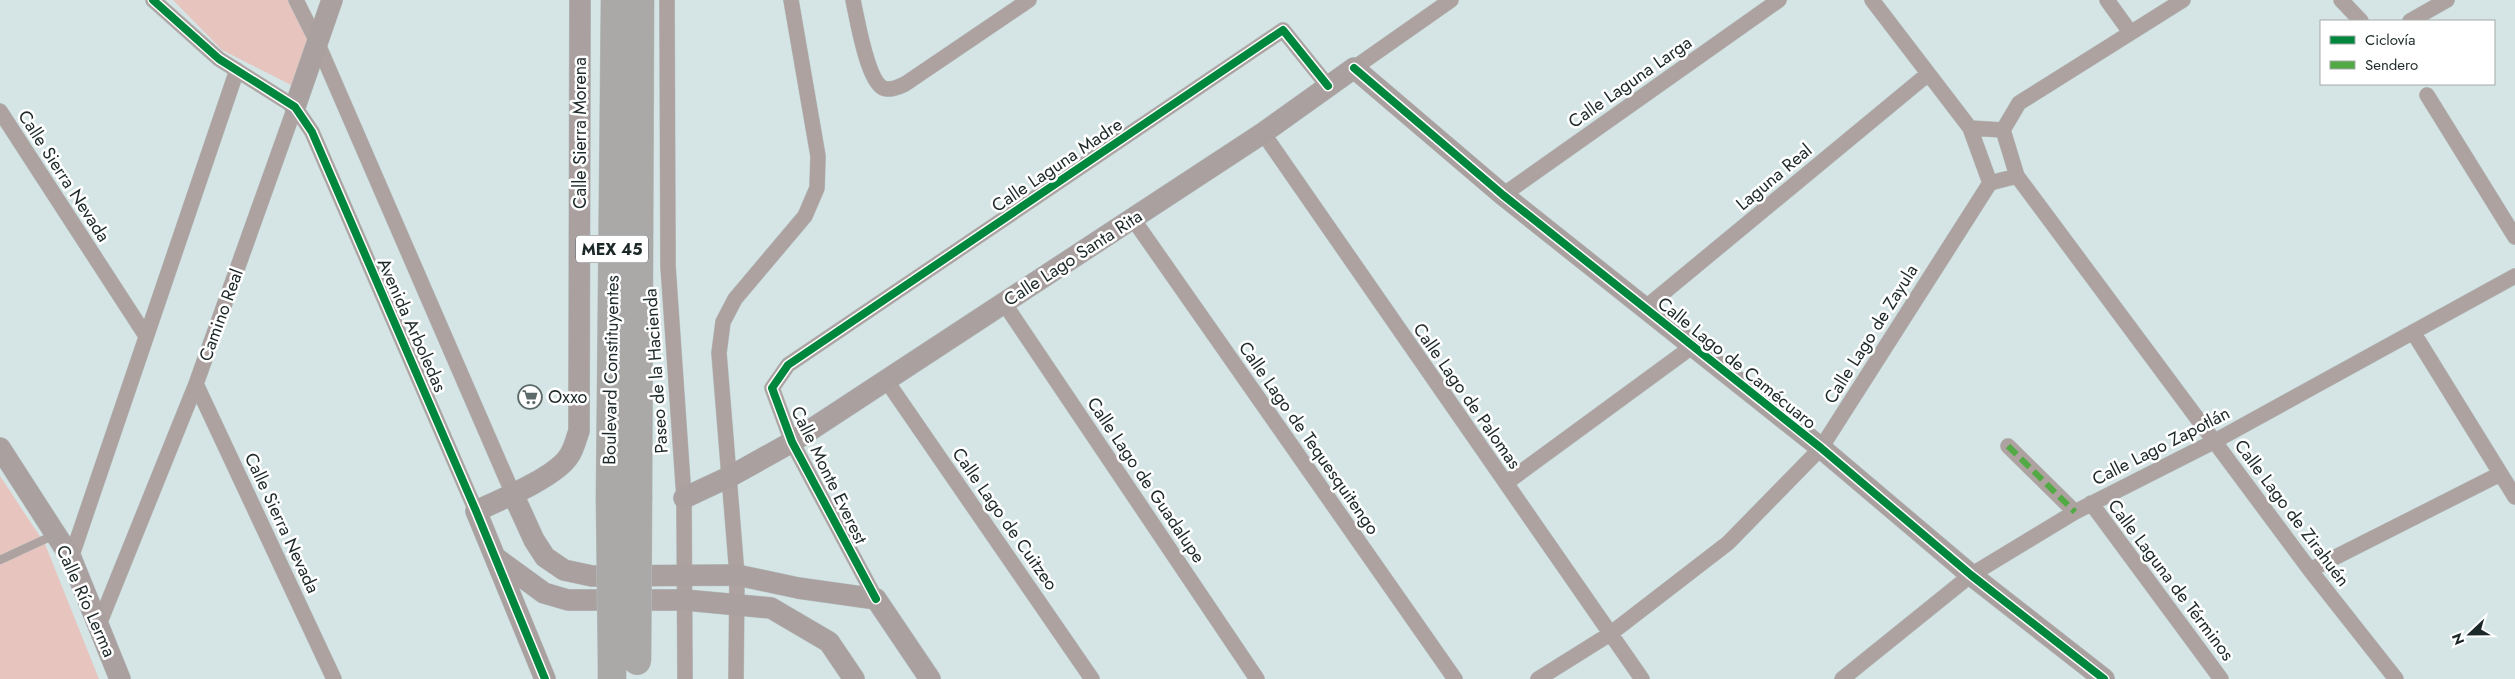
<svg xmlns="http://www.w3.org/2000/svg" width="2515" height="679" viewBox="0 0 2515 679" font-family="Jost,sans-serif">
<rect width="100%" height="100%" fill="#d5e5e6"/>
<path fill="#e7c5be" d="M 173,0 L 293,0 L 310,33 L 293,86 L 222,50 Z
M 0,476 L 45,544 L 99,679 L 0,679 Z"/>
<g fill="none" stroke-linecap="round" stroke-linejoin="round">
<g stroke="#b6c1c2" stroke-width="9">
<path id="lane" d="M 0,560 L 54,535"/>
</g>
<g stroke="#b6c1c2" stroke-width="16">
<path id="street" d="M 153,0 L 219,59 L 295,107 L 312,132 L 476,511
M 296,0 L 317,42 L 513,494
M 667,0 L 668,266 L 684,498 L 685,679
M 853,0 C 857,18 867,80 883,88 C 890,91 899,87 905,84 L 1029,0
M 1872,0 L 1970,128 L 1990,183
M 2107,0 L 2130,32
M 2341,0 L 2361,21
M 2410,21 L 2447,0
M 1354,68 L 1451,0
M 2427,95 L 2515,237
M 0,111 L 146,336
M 1970,128 L 2003,130
M 2003,130 L 2017,176 L 2310,570 L 2396,679
M 2003,130 L 2019,103 L 2183,0
M 1263,133 L 1642,679
M 1990,183 L 2017,176
M 1503,195 L 1779,0
M 1133,219 L 1455,679
M 1004,303 L 1257,679
M 1645,308 L 1928,74
M 2413,332 L 2515,497
M 886,380 L 1092,679
M 196,384 L 334,679
M 2008,446 L 2075,512
M 1506,483 L 1693,346
M 2091,503 L 2221,679
M 71,558 L 237,70
M 2310,570 L 2500,474
M 876,599 L 792,442 L 772,388 L 788,365 L 1283,30 L 1328,86
M 98,627 L 196,384 L 295,107
M 736,679 L 737,575 L 719,353 L 723,322 L 735,299 L 805,216 L 817,188 L 818,156 L 791,0
M 1538,679 L 1610,634 L 1728,543 L 1821,448 L 1990,183
M 1842,679 L 1971,575 L 2075,512 L 2215,441 L 2515,276"/>
</g>
<g stroke="#b6c1c2" stroke-width="22">
<path id="secondary" d="M 295,107 L 332,0
M 0,448 L 71,558 L 120,679
M 513,494 L 534,540 L 545,557 L 564,570 L 592,576 L 737,575 L 798,588 L 876,599 L 930,679
M 684,498 L 731,476 L 792,442 L 1263,133 L 1354,68 L 1503,195 L 1821,448 L 1971,575 L 2104,679
M 496,558 L 544,593 L 568,600 L 685,600 L 771,608 L 829,642 L 854,679
M 545,679 L 476,511 C 500,500 556,477 569,456 C 574,449 576,439 579,431 L 580,0"/>
</g>
<g stroke="#b6c1c2" stroke-width="29">
<path id="highway" d="M 638,497 L 640,0
M 610,498 L 615,0
M 612,679 L 612,661"/>
</g>
<use href="#lane" stroke="#ada29f" stroke-width="8"/>
<use href="#street" stroke="#ada29f" stroke-width="15"/>
<use href="#secondary" stroke="#aaa09f" stroke-width="21"/>
<use href="#highway" stroke="#aaa9a8" stroke-width="28"/>
<g stroke="#b6c1c2" stroke-width="29" stroke-linecap="butt">
<path id="highway-bridge" d="M 610,498 L 612,661
M 637,661 L 638,497"/>
</g>
<use href="#highway-bridge" stroke="#aaa9a8" stroke-width="28"/>
<path stroke="#52aa44" stroke-width="6" stroke-dasharray="12 6" stroke-linecap="butt" d="M 2008,446 L 2075,512"/>
<g stroke="#fff" stroke-width="11">
<path id="cycleway" d="M 153,0 L 219,59 L 295,107 L 312,132 L 476,511 L 545,679
M 1354,68 L 1503,195 L 1821,448 L 1971,575 L 2104,679
M 876,599 L 792,442 L 772,388 L 788,365 L 1283,30 L 1328,86"/>
</g>
<use href="#cycleway" stroke="#00873e" stroke-width="8"/>
</g>
<defs>
<g id="supermarket-ring" transform="scale(1.25)"><circle r="9.5" fill="#fff" stroke="#5d6a6a" stroke-width="1.5"/><path d="M-6-5.5h2.5l.6 2H6L4.5 2H-2.5L-4.4-4H-6ZM-1.5 3.2a1.3 1.3 0 1 0 .1 0ZM3 3.2a1.3 1.3 0 1 0 .1 0Z" fill="#5d6a6a"/></g>
</defs>
<g fill-rule="evenodd">
<use href="#supermarket-ring" x="530" y="397"/>
</g>
<g text-anchor="middle" stroke-width="5" stroke-linejoin="round" paint-order="stroke">
<rect fill="#fff" stroke="#616868" stroke-width="1" x="576" y="235.5" width="72" height="27" rx="4"/>
<g font-size="16" font-weight="bold" fill="#1d2828">
<text x="612" y="255">MEX 45</text>
</g>
<g font-size="18" fill="#1d2828" stroke="#fff">
<text transform="translate(1630 82) rotate(-35)" y="6">Calle Laguna Larga</text>
<text transform="translate(580 133) rotate(-90)" y="6">Calle Sierra Morena</text>
<text transform="translate(1057 165) rotate(-34)" y="6">Calle Laguna Madre</text>
<text transform="translate(64 176) rotate(57)" y="6">Calle Sierra Nevada</text>
<text transform="translate(1774 177) rotate(-40)" y="6">Laguna Real</text>
<text transform="translate(1073 258) rotate(-33)" y="6">Calle Lago Santa Rita</text>
<text transform="translate(221 315) rotate(-70)" y="6">Camino Real</text>
<text transform="translate(412 325) rotate(66)" y="6">Avenida Arboledas</text>
<text transform="translate(1871 334) rotate(-58)" y="6">Calle Lago de Zayula</text>
<text transform="translate(1737 363) rotate(39)" y="6">Calle Lago de Camécuaro</text>
<text transform="translate(611 370) rotate(-89)" y="6">Boulevard Constituyentes</text>
<text transform="translate(656 371) rotate(-94)" y="6">Paseo de la Hacienda</text>
<text transform="translate(1467 396) rotate(55)" y="6">Calle Lago de Palomas</text>
<text transform="translate(1309 438) rotate(55)" y="6">Calle Lago de Tequesquitengo</text>
<text transform="translate(2161 446) rotate(-27)" y="6">Calle Lago Zapotlán</text>
<text transform="translate(829 475) rotate(64)" y="6">Calle Monte Everest</text>
<text transform="translate(1146 480) rotate(56)" y="6">Calle Lago de Guadalupe</text>
<text transform="translate(2292 513) rotate(53)" y="6">Calle Lago de Zirahuén</text>
<text transform="translate(1005 519) rotate(55)" y="6">Calle Lago de Cuitzeo</text>
<text transform="translate(282 523) rotate(65)" y="6">Calle Sierra Nevada</text>
<text transform="translate(2171 580) rotate(53)" y="6">Calle Laguna de Términos</text>
<text transform="translate(86 601) rotate(66)" y="6">Calle Río Lerma</text>
</g>
<g font-size="18" fill="#1d2828" stroke="#fff" text-anchor="start">
<text x="548" y="403">Oxxo</text>
</g>
</g>
<rect x="2320" y="20" width="175" height="65" fill="#ffffff" stroke="#a5a9a9"/>
<rect x="2330" y="36" width="25" height="8" fill="#00873e" stroke="#a5a9a9"/>
<text x="2365" y="45" font-size="15" fill="#1d2828">Ciclovía</text>
<rect x="2330" y="61" width="25" height="8" fill="#52aa44" stroke="#a5a9a9"/>
<text x="2365" y="70" font-size="15" fill="#1d2828">Sendero</text>
<g transform="translate(2470 634) rotate(248)" stroke="#ffffff" stroke-width="4" paint-order="stroke">
<path d="M0-4L9 19L0 12L-9 19Z" fill="#1d2828"/>
<text y="-8" font-size="14" font-weight="bold" text-anchor="middle" fill="#1d2828">N</text>
</g>
</svg>
